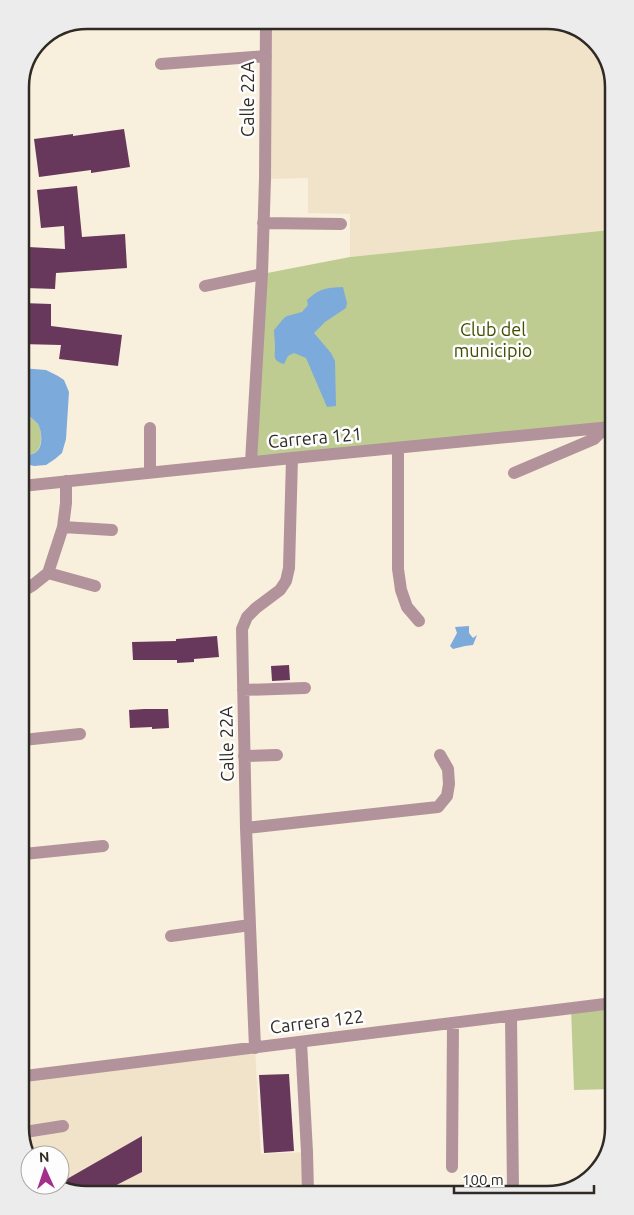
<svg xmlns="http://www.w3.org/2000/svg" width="634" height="1215" viewBox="0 0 634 1215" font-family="Ubuntu,sans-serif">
<rect width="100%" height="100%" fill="#f9efdd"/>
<path fill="#f0e3ca" d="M 266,20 L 552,20 L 585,31 L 609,61 L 610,230 L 350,257 L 350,214 L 308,213 L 308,178 L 265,179 Z
M 255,1048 L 261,1154 L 307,1152 L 308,1193 L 82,1195 L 53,1185 L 60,1185 L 60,1155 L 30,1155 L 30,1160 L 25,1154 L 25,1076 Z"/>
<path fill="#bfcc91" d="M 610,230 L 611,427 L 251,462 L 262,274 L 350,257 Z
M 29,416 C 32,419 36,420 38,424 C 41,429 41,434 41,440 C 40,452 33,456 22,455 L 22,419 Z
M 613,1003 L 614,1089 L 574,1090 L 571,1008 Z"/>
<path fill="#7caadb" d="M 343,287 L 347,303 L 346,308 L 325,322 L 314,333 L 331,353 L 335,361 L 336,406 L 327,407 L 306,358 L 294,353 L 288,356 L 284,364 C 272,361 275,356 275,347 C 275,341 274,336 274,330 L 284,318 L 287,316 L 302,312 L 308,305 L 307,300 C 320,288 326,288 343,287 Z
M 21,368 L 46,370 L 58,376 L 64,380 L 69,392 L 66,439 L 62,453 L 55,459 L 46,465 L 34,466 L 22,463 L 22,455 C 27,455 34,455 37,451 C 43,446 42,431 38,424 C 36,421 32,419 29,416 L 22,419 Z
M 469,626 L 469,633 L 473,638 L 477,635 L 473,645 L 465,646 L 453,649 L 450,646 L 457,633 L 455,627 Z"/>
<path fill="#68375c" d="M 124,129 L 130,167 L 91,173 L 91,170 L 39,177 L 34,139 L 73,134 L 73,136 Z
M 77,186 L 82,237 L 125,234 L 127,268 L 56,273 L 55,289 L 26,288 L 28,247 L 65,249 L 64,226 L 41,228 L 37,190 Z
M 22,303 L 51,304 L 51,326 L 122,335 L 118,366 L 59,359 L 61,345 L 21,344 Z
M 217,636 L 219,657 L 194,659 L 194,662 L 177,663 L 177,660 L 133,660 L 132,642 L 176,641 L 176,639 Z
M 289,665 L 290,680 L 272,681 L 271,666 Z
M 144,709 L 168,709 L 169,728 L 152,729 L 152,727 L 130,728 L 129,710 Z
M 289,1074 L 294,1151 L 264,1153 L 259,1075 Z
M 142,1136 L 142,1172 L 97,1195 L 82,1195 L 55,1186 L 60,1185 L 60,1183 Z"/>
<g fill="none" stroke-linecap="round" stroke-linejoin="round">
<path stroke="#b2939b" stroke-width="12" d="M 161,64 L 266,56
M 263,223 L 341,224
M 205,286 L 262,274
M 398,448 L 398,569 L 401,590 L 407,607 L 419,621
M 251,462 L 262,274 L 265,179 L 266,20
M 150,472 L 150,428
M 514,473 L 594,439 L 606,427
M 22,486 L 292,458 L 611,427
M 63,527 L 112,530
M 48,573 L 95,586
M 23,591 L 33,585 L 48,573 L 63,527 L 66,503 L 66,481
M 243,690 L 305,688
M 23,740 L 80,734
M 244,756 L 277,755
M 246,828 L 438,807 L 447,796 L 449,784 L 448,769 L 440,755
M 24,854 L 103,846
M 171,936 L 250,925
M 511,1016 L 513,1190
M 301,1042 L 307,1152 L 308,1193
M 255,1048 L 246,828 L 242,629 L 247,617 L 256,608 L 280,590 L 286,581 L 289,568 L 292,458
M 25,1076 L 613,1003
M 25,1132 L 63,1126
M 452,1167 L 453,1023"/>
</g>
<g text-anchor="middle" stroke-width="5" stroke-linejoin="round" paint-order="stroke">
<g font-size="18" fill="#2f2b24" stroke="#fdfdfd">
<text transform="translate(248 99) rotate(-90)" y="6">Calle 22A</text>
<text transform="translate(315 438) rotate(-5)" y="6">Carrera 121</text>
<text transform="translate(227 744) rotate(-91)" y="6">Calle 22A</text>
<text transform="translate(317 1022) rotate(-7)" y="6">Carrera 122</text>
</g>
<g font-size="18" fill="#434d00" stroke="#fdfdfd">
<text x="493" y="336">Club del<tspan x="493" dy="21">municipio</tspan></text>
</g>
</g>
<path d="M0 0H634V1215H0ZM87 29H547A58 58 0 0 1 605 87V1128A58 58 0 0 1 547 1186H87A58 58 0 0 1 29 1128V87A58 58 0 0 1 87 29Z" fill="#edecec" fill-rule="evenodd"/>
<path fill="none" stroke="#2f2b24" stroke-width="2.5" d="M87 29H547A58 58 0 0 1 605 87V1128A58 58 0 0 1 547 1186H87A58 58 0 0 1 29 1128V87A58 58 0 0 1 87 29Z"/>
<g transform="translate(45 1170) rotate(357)"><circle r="24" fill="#fdfdfd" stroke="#aba9a6"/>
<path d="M0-4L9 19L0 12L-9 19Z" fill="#a32f8a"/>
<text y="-8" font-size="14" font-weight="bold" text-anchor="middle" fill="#2f2b24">N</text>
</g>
<path d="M454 1185v8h140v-8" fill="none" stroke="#2f2b24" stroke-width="2.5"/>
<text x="462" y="1185" font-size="15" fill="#2f2b24" stroke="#fdfdfd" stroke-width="4" paint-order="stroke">100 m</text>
</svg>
